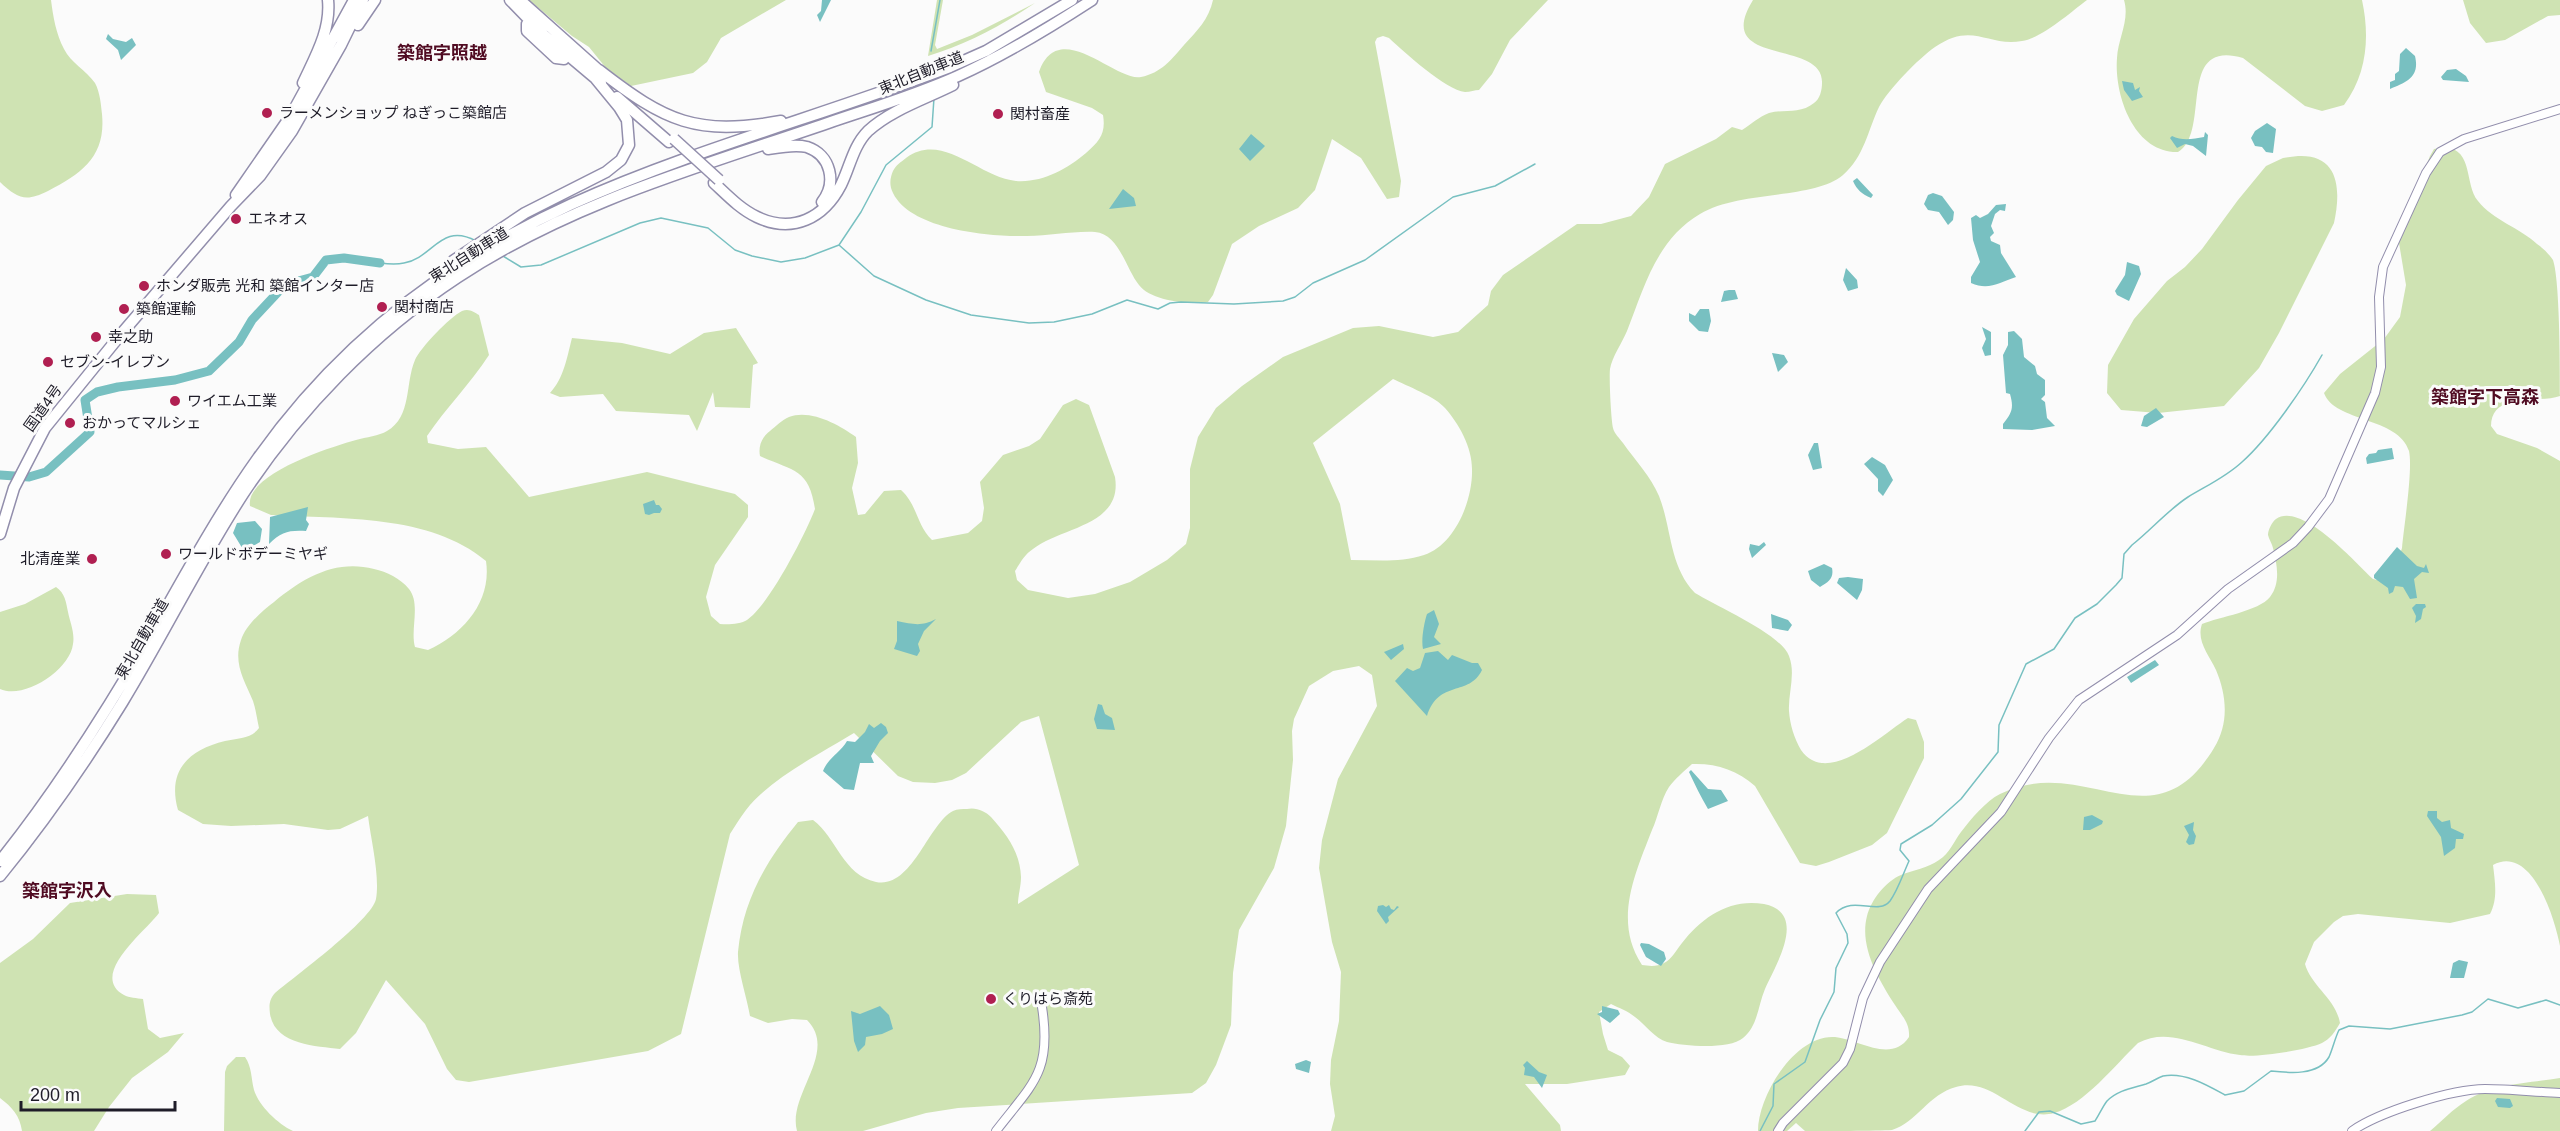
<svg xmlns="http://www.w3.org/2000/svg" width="2560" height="1131" viewBox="0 0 2560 1131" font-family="Helvetica,'Noto Sans JP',sans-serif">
<rect width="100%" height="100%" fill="#fbfbfb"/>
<path fill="#cfe3b3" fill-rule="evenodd" d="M 0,0 L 51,0 C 53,16 56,34 64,49 C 71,63 86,70 95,83 C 100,92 101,105 102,114 C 106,156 83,173 48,191 C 26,202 18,199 0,182 Z
M 529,0 L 786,0 L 721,38 L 707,62 L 693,73 L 631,86 L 606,68 L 589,47 L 572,36 Z
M 937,0 L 943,0 L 935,45 L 937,49 L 972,35 L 1035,3 C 1001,26 967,44 928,56 Z
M 1213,0 L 1548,0 L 1510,40 L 1492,74 L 1479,90 C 1475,90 1470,92 1465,92 C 1446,90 1404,52 1389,38 L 1383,36 L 1377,38 L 1375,42 L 1401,181 L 1399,197 L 1387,199 L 1361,158 L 1332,139 L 1315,190 L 1298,208 L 1259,226 L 1232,244 L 1213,295 L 1208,302 C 1189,305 1151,301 1139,285 C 1126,269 1119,234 1095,232 C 1072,231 1050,236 1027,236 C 991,237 911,230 893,193 C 889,185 890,178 893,171 C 896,165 901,162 906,158 C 943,131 978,177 1016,181 C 1042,183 1067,169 1086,153 C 1100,141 1106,133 1103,115 L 1092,108 L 1046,92 L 1039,72 C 1059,16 1115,82 1141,77 C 1161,73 1171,60 1184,45 C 1197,31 1209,19 1213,0 Z
M 1753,0 L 2087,0 C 2071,12 2042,38 2022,41 C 1987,47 1973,21 1935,47 C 1919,58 1888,90 1879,107 C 1868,130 1864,157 1843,175 C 1813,200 1740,190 1700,214 C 1656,240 1644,288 1627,331 C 1622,343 1612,357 1610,369 C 1609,378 1611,419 1613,428 C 1614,433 1620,439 1623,443 C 1635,460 1651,477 1659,496 C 1672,529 1669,566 1695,593 C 1716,606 1781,634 1789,656 C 1796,674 1788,693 1789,711 C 1790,725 1794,738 1801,750 C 1827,788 1884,733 1908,718 L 1916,720 L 1924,742 L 1924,758 L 1887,833 L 1872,845 L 1829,862 L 1816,866 L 1800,863 L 1755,786 C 1737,770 1716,763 1692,764 C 1684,771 1675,779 1669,787 C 1661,799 1658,817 1652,830 C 1635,874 1613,921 1642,965 C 1649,966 1657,967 1664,963 C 1671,960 1677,949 1682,943 C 1702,917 1730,898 1764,904 C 1809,913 1775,966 1765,989 C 1758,1005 1758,1026 1743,1038 C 1729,1050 1684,1046 1667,1042 C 1655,1039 1645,1024 1635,1017 C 1628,1011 1619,1008 1611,1004 L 1599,1012 L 1603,1034 L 1608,1050 L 1622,1057 L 1630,1066 L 1625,1075 L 1567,1084 L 1525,1084 L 1560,1125 L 1561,1131 L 1331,1131 L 1335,1116 L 1330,1084 L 1331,1060 L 1339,1021 L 1341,972 L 1332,942 L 1319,868 L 1322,840 L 1338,779 L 1377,706 L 1372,675 L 1359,666 L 1333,671 L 1309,686 L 1294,719 L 1292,731 L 1293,760 L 1286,826 L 1274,868 L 1239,930 L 1233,973 L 1231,1025 L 1216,1065 L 1206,1083 L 1192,1093 L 958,1108 L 926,1113 L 863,1131 L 797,1131 C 787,1095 839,1052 807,1020 L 792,1019 L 768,1023 L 750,1016 C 747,998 737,969 738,952 C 743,900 766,861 798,822 L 813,820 C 837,838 843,875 876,882 C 912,889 928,824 953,811 C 957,809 963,809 967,809 C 976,807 985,811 991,817 C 1007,835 1020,852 1021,877 C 1021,886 1018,896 1018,904 L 1079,865 L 1039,716 L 1021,722 L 966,773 L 952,780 L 935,783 L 913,782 L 898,776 L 854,733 C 820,754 771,778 746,810 C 740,818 735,826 730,834 L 681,1034 L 648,1051 L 469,1082 L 456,1080 L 447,1069 L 425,1024 L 386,980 L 356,1033 L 340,1049 C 316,1046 275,1045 270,1014 C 269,1005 269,1000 275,993 C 294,977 372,920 376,899 C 380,876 371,840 368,816 L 340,829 L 328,830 L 284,824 L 231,826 L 203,824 L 178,810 C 167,771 188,750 225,741 C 238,738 251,739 259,728 C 257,719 256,710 253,701 C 244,680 233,663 241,640 C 246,625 262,611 274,602 C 303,578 335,559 374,569 C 387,572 400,578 409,589 C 421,604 410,630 415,647 L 428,650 C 463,634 492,602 486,561 C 430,514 341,519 271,515 L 250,506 C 245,474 331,447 356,440 C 366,437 379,436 387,431 C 412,417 405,383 415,360 C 420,348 450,317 462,311 C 469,308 474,312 479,315 L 489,355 C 470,384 446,408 427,436 L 428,443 L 458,449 L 486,447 L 529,497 L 647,472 L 735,494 L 748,505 L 748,517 L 715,565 L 706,597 L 711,616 L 720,624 C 728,625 741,624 747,620 C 769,605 805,535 815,509 C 809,468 793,471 760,456 C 758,446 762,437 770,431 C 776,426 782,420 789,417 C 811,409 839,425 856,437 L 858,463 L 852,488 L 858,515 L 865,514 L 884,491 L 901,490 C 917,504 917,526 932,540 L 968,533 L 982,521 L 984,508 L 980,482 L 1003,455 L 1029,446 L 1040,439 L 1063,405 L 1076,399 L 1089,405 L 1115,477 C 1123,526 1061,527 1033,549 C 1025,554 1020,563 1015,571 L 1017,580 L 1028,590 L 1068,598 L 1095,594 L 1130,582 L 1167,560 L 1186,544 L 1190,528 L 1190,469 L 1198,437 L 1216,408 L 1242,386 L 1283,357 L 1353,328 L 1379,326 L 1433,337 L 1458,332 L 1488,305 L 1491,291 L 1503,275 L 1577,224 L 1601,224 L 1631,216 L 1649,197 L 1665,164 L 1716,139 L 1732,127 L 1742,130 C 1750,125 1760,116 1769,113 C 1784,109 1801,114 1814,103 C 1820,99 1822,90 1822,83 C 1824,38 1711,68 1753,0 ZM 1393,379 C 1407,386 1436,397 1445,408 C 1459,424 1472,447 1472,469 C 1473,500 1455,545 1424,555 C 1400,563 1375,560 1351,560 L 1340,504 L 1313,443 Z
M 2124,0 L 2362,0 C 2370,37 2367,74 2344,105 L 2322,111 L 2305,106 L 2243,58 C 2175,38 2212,132 2178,152 C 2134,153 2114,95 2117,58 C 2118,38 2130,20 2124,0 Z
M 2463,0 L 2560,0 L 2560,15 L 2548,16 L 2505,40 L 2486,43 L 2470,23 Z
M 2445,147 C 2474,150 2464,184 2478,201 C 2493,220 2520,228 2537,244 C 2543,248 2549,254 2553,260 C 2560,281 2560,368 2560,396 C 2537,404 2492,391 2491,426 L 2497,434 L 2537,448 L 2560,461 L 2560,946 C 2555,919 2532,844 2493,865 C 2495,882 2498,899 2490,914 L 2450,923 L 2358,914 L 2343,916 L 2334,922 L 2314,942 L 2305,964 C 2311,986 2336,999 2340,1023 C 2335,1032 2330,1039 2322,1043 C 2307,1050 2256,1058 2240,1055 C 2206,1051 2171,1025 2138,1043 C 2116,1064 2084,1105 2054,1113 C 2018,1123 1993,1076 1956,1087 C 1929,1094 1917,1122 1892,1130 C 1878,1131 1824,1131 1805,1131 L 1796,1123 L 1787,1131 L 1758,1131 C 1758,1096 1795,1034 1835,1037 C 1858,1039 1891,1064 1909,1037 C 1910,1023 1902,1016 1895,1005 C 1879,980 1859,947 1867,916 C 1871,900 1886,881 1901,875 C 1913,870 1928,868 1939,860 C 1950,853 1954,841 1961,832 C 1971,819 1986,801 2000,794 C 2085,752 2153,849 2214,748 C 2229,724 2227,696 2216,670 C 2209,655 2196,641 2202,624 C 2219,617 2259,611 2270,597 C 2281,583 2277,564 2273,548 C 2272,544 2269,539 2268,535 C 2268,530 2272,522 2276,519 C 2301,501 2356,563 2373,579 L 2377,580 L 2398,560 L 2402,548 C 2404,526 2413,469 2409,451 C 2399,417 2334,422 2324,393 L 2340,374 L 2384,339 L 2400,317 L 2406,285 L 2398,237 L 2430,156 L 2434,149 Z
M 2298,156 C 2340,154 2341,191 2334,223 L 2279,333 L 2259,368 L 2224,406 L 2158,413 L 2121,410 L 2107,393 L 2108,365 L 2134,319 L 2167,281 L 2185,267 L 2202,249 L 2238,200 L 2266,166 L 2283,158 Z
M 736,328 L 758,363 L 753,365 L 750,408 L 715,407 L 713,392 L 697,431 L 689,415 L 616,411 L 603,394 L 560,397 L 550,393 C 564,378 567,357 572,338 L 622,343 L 670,354 L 704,333 Z
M 56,587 C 65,593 66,602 68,612 C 70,622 75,633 73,644 C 70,670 24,700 0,689 L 0,612 L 25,604 Z
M 127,894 L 156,895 L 159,913 C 146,931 88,975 124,995 C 129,998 137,998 143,999 L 148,1029 L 160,1038 L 184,1033 L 168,1052 L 132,1078 L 109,1107 L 94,1131 L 22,1131 C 20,1116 12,1107 0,1098 L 0,963 L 33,939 L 70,903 Z
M 236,1057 L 245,1057 C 252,1067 251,1078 254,1090 C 259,1106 278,1124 293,1131 L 224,1131 L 225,1072 L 227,1066 Z
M 2560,1078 L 2560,1131 L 2430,1131 C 2442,1121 2453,1109 2466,1101 C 2492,1084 2529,1083 2560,1078 Z"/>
<path fill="#78c0c1" d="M 822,0 L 831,0 L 820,22 L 817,15 L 821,11 Z
M 108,34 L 113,39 L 126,42 L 132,38 L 136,45 L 121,60 L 118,50 L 106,39 Z
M 2406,48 L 2415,56 C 2420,77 2407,82 2390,89 L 2390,82 L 2395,80 L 2395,74 L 2399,71 L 2400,54 Z
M 2456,69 L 2466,76 L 2469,82 L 2443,80 L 2441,77 L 2447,70 Z
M 2122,81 L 2133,83 L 2135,90 L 2140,87 L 2139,91 L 2143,97 L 2132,101 L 2124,90 Z
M 2267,123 L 2276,129 L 2273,153 L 2266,152 L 2262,147 L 2255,146 L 2251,138 L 2255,131 Z
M 2205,132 L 2208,135 L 2206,156 L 2193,146 L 2185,144 L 2177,148 L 2170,138 L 2172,136 C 2182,141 2193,139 2204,137 Z
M 1251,134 L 1265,146 L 1250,161 L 1239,149 Z
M 1857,178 L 1873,195 L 1871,198 C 1862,194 1857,190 1853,181 Z
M 1123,189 L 1134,198 L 1136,206 L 1109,209 Z
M 1933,193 L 1942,196 L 1954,212 L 1953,220 L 1948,225 L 1939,212 L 1928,210 L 1924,204 L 1928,195 Z
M 2006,204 L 2005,211 L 2000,210 L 1995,214 L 1991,226 L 1994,233 L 1990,237 L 1991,241 L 2000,245 L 2001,253 L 2016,277 C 2000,282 1989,291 1971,283 L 1971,277 L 1980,262 L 1973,240 L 1971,218 L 1976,215 L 1980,218 L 1988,214 L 1996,205 Z
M 2127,262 L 2139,266 L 2141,274 L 2129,301 L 2117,295 L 2115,291 L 2125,275 Z
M 1846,268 L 1857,280 L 1858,288 L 1848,291 L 1843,280 Z
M 1729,290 L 1735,290 L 1738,299 L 1721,302 L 1724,291 Z
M 1700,309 L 1709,309 L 1711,321 L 1708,332 L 1699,331 L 1689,321 L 1689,313 L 1695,316 Z
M 1982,327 L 1991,332 L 1991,355 L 1985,356 L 1982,348 L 1986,339 Z
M 2014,331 L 2022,339 L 2024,357 L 2035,366 L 2037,374 L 2045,380 L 2045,395 L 2041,399 L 2045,402 L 2047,418 L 2055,426 L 2032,430 L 2003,429 L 2003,424 C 2012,413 2014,408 2010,394 L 2006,393 L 2003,355 L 2008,345 L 2008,332 Z
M 1772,353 L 1784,355 L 1788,362 L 1778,372 Z
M 2156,408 L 2164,417 L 2147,427 L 2141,426 L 2144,416 Z
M 1814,443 L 1818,443 L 1822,468 L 1813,470 L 1808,455 Z
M 2392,448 L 2394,459 L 2367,464 L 2366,458 L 2369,454 L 2376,453 L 2378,450 Z
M 1872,457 L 1885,465 L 1893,480 L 1883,496 L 1878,491 L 1878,479 L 1864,464 Z
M 654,500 L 656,505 L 659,505 L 662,509 L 660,513 L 654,513 L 649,515 L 645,514 L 643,504 Z
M 308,507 L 306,520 L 309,524 L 306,531 C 289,530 281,532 269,544 L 270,517 Z
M 255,521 L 262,529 L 260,542 L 244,551 L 233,533 L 237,523 Z
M 1764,542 L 1766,545 L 1752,558 L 1749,549 L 1750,544 L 1759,546 Z
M 2397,547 L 2417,566 L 2424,568 L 2426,564 L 2429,573 L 2422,572 L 2414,579 L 2417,598 L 2410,599 L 2403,587 L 2395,586 L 2393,592 L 2389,594 L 2388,588 L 2374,578 L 2374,575 Z
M 1824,564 L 1832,568 C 1834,578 1829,582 1820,587 L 1811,580 L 1808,571 Z
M 1848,577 L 1863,579 L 1862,590 L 1857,600 L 1837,583 L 1839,578 Z
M 2416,604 L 2425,604 L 2426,607 L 2423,609 L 2421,619 L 2415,623 L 2416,616 L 2412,608 Z
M 1434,610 L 1439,624 L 1434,637 L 1441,644 L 1423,649 C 1421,640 1424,623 1427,614 Z
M 1771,614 L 1788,620 L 1792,625 L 1788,631 L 1772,628 Z
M 936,619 L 924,631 L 918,644 L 920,651 L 917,656 L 894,649 L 897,641 L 897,621 C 913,624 921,627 936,619 Z
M 1403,644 L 1404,649 L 1391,660 L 1384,652 Z
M 1438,651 L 1448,660 L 1452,655 L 1472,663 L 1478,663 L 1482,670 C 1469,697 1439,679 1427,716 L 1395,681 L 1407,668 L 1413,671 L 1420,668 L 1425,653 Z
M 2155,660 L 2159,665 L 2131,683 L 2127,677 Z
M 1098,704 L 1102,705 L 1105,714 L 1112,718 L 1115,730 L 1097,729 L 1094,719 Z
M 881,723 L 886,727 L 888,733 L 880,741 L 871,756 L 874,763 L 860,763 L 854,790 L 844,789 L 823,771 C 828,758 840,753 847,741 L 855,742 L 865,732 L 869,724 L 874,728 Z
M 1691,770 L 1708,789 L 1721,790 L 1728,801 L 1708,809 C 1701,797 1695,785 1689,772 Z
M 2428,811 L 2437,811 L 2437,818 L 2442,822 L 2450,820 L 2451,828 L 2464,834 L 2463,839 L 2456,839 L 2455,848 L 2444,856 L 2441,837 L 2427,816 Z
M 2092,815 L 2103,821 L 2102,824 L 2090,830 L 2083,830 L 2084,817 Z
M 2194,822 L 2193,830 L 2196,836 L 2194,844 L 2189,845 L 2186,842 L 2189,835 L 2184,826 Z
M 1383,905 L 1386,907 L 1389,905 L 1391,909 L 1394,910 L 1397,906 L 1399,907 L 1388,917 L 1389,921 L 1386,924 L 1377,911 L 1378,906 Z
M 1641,943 L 1649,944 L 1664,952 L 1666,959 L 1661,966 L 1646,957 L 1640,945 Z
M 2459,960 L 2468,962 L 2464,978 L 2450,978 L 2453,963 Z
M 880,1006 L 889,1015 L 893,1029 L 882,1034 L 866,1037 L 865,1045 L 858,1052 L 854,1041 L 851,1011 L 860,1014 Z
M 1602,1006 L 1618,1010 L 1620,1014 L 1610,1023 L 1597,1014 L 1602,1012 Z
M 1306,1060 L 1311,1062 L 1309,1073 L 1296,1069 L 1295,1064 Z
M 1527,1061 L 1539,1072 L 1547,1075 L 1542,1088 L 1534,1077 L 1524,1075 L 1525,1068 L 1523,1065 Z
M 2497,1098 L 2510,1099 L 2513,1106 L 2510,1108 L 2498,1107 L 2495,1101 Z"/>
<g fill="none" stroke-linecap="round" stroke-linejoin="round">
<path stroke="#78c0c1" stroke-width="1.5" d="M 931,51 L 940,0
M 934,61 L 936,66
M 839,245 L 874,276 L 926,300 L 971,315 L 1029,323 L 1054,322 L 1092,314 L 1127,300 L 1158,309 L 1170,303 L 1181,302 L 1234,304 L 1283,301 L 1295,297 L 1313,283 L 1365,260 L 1453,197 L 1495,186 L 1535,164
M 503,256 L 521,267 L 541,265 L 640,223 L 661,218 L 708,228 L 735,250 L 752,256 L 781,262 L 805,258 L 839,245 L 861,212 L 886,165 L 932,127 L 934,98
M 380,263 C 387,264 396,265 404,263 C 433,258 441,222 476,241
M 1760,1131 L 1773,1106 L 1774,1084 L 1805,1062 L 1820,1020 L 1834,992 L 1836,968 L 1848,943 L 1847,934 L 1836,913 C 1853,895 1878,916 1890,901 C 1898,890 1903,874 1909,861 L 1900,850 L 1901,844 L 1932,825 L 1961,799 L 1998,752 L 1999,725 L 2026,664 L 2054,649 L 2075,618 L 2097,604 L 2116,585 L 2122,578 L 2124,554 L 2132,545 C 2151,530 2168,510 2188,497 C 2206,486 2226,477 2242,462 C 2269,438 2304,387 2322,355
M 2025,1131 L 2039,1112 L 2050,1111 L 2081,1124 L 2095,1121 C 2099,1115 2103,1106 2107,1101 C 2118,1090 2133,1088 2146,1084 C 2152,1082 2157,1078 2163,1076 C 2185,1072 2207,1085 2225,1095 L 2244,1091 L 2271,1071 C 2289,1073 2318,1076 2329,1057 C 2333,1048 2335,1038 2339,1030 L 2349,1026 L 2390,1029 L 2462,1015 L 2472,1012 L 2488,999 L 2518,1008 L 2546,1000 L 2560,1005"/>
<path stroke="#78c0c1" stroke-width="9" d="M 0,475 L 29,477 L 46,472 L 90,432 L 85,400 L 97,392 L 118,387 L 175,380 L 209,371 L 239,342 L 252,320 L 280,290 L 291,283 L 313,277 L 326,260 L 344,258 L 380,263"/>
<g stroke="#928eac" stroke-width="10">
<path id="secondary" d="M 996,1131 C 1033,1083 1052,1072 1042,1007
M 1778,1131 L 1783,1123 L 1843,1063 L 1850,1049 L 1863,998 L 1880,962 L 1928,889 L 2001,812 L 2049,738 L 2079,700 L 2177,635 L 2228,589 L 2293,543 L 2308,527 L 2329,499 L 2375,393 L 2381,367 L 2379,297 L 2383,267 L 2426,173 L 2440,152 L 2464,139 L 2560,109
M 2352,1131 C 2379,1112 2452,1089 2485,1089 C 2510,1089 2535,1092 2560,1093"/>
</g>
<g stroke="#928eac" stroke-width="13">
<path id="highway" d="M 510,0 L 544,35 L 601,83
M 520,0 L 603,74
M 527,24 L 527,31 L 556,58 L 564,59
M 358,25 L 375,0
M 599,70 C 666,122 696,136 781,121
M 303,83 C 315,57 331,30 328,0
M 617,97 L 669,142
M 768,149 C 780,147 795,144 807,147 C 831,155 837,183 822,202
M 714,183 C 727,195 740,209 757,217 C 793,234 824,218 841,185 C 850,167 853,146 868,131 C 891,110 925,99 953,85
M 236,195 L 290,117 L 354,0
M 453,261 L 525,213 L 606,172 L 621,160 L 629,145 L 627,120 L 619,107 L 596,79
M 0,534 L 14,488 L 45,428 L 122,333 L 231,206 L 260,176 L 292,131 L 341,45 L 363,0
M 0,861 C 57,790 105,714 151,635 C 185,575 218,514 258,458 C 338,345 446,261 572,204 C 694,149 825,115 950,67 L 986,51 L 1072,0
M 0,876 C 45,821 85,763 122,703 C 164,634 199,562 243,494 C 299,409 373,333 458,277 C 572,202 700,167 828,123 C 872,108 916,95 958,76 C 1005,55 1049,28 1092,0"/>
</g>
<use href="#secondary" stroke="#fff" stroke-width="8"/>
<use href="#highway" stroke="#fff" stroke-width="10"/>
<g stroke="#928eac" stroke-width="13" stroke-linecap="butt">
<path id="highway-bridge" d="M 674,139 L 719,180"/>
</g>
<use href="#highway-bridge" stroke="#fff" stroke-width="10"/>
</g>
<g fill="#b01f51" stroke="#fbfbfb" stroke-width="2">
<circle cx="267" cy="113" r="6"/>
<circle cx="998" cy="114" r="6"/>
<circle cx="236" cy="219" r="6"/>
<circle cx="144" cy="286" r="6"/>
<circle cx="382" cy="307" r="6"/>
<circle cx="124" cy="309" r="6"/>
<circle cx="96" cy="337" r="6"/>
<circle cx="48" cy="362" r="6"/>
<circle cx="175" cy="401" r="6"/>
<circle cx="70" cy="423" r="6"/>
<circle cx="166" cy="554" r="6"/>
<circle cx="92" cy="559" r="6"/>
<circle cx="991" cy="999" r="6"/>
</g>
<g text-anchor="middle" stroke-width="6" stroke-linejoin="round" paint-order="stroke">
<g font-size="15" fill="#1e1c28" stroke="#fbfbfb">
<text transform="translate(921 73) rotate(-22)" y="5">東北自動車道</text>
<text transform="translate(469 255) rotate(-32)" y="5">東北自動車道</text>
<text transform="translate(43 408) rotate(-55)" y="5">国道4号</text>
<text transform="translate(142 639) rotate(-60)" y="5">東北自動車道</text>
</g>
<g font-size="15" fill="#1e1c28" stroke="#fbfbfb" text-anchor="start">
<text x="279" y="118">ラーメンショップ ねぎっこ築館店</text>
<text x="1010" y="119">関村畜産</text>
<text x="248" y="224">エネオス</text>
<text x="156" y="291">ホンダ販売 光和 築館インター店</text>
<text x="394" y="312">関村商店</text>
<text x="136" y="314">築館運輸</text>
<text x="108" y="342">幸之助</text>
<text x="60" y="367">セブン-イレブン</text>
<text x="187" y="406">ワイエム工業</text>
<text x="82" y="428">おかってマルシェ</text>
<text x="178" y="559">ワールドボデーミヤギ</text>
<text x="80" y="564" text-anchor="end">北清産業</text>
<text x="1003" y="1004">くりはら斎苑</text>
</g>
<g font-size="18" font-weight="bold" fill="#500b22" stroke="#fbfbfb">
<text x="442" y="59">築館字照越</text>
<text x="2485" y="403">築館字下高森</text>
<text x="67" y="897">築館字沢入</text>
</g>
</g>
<path d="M21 1101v9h154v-9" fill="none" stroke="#1e1c28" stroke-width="3"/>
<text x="30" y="1101" font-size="18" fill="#1e1c28" stroke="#fbfbfb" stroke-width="4.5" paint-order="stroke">200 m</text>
</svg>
